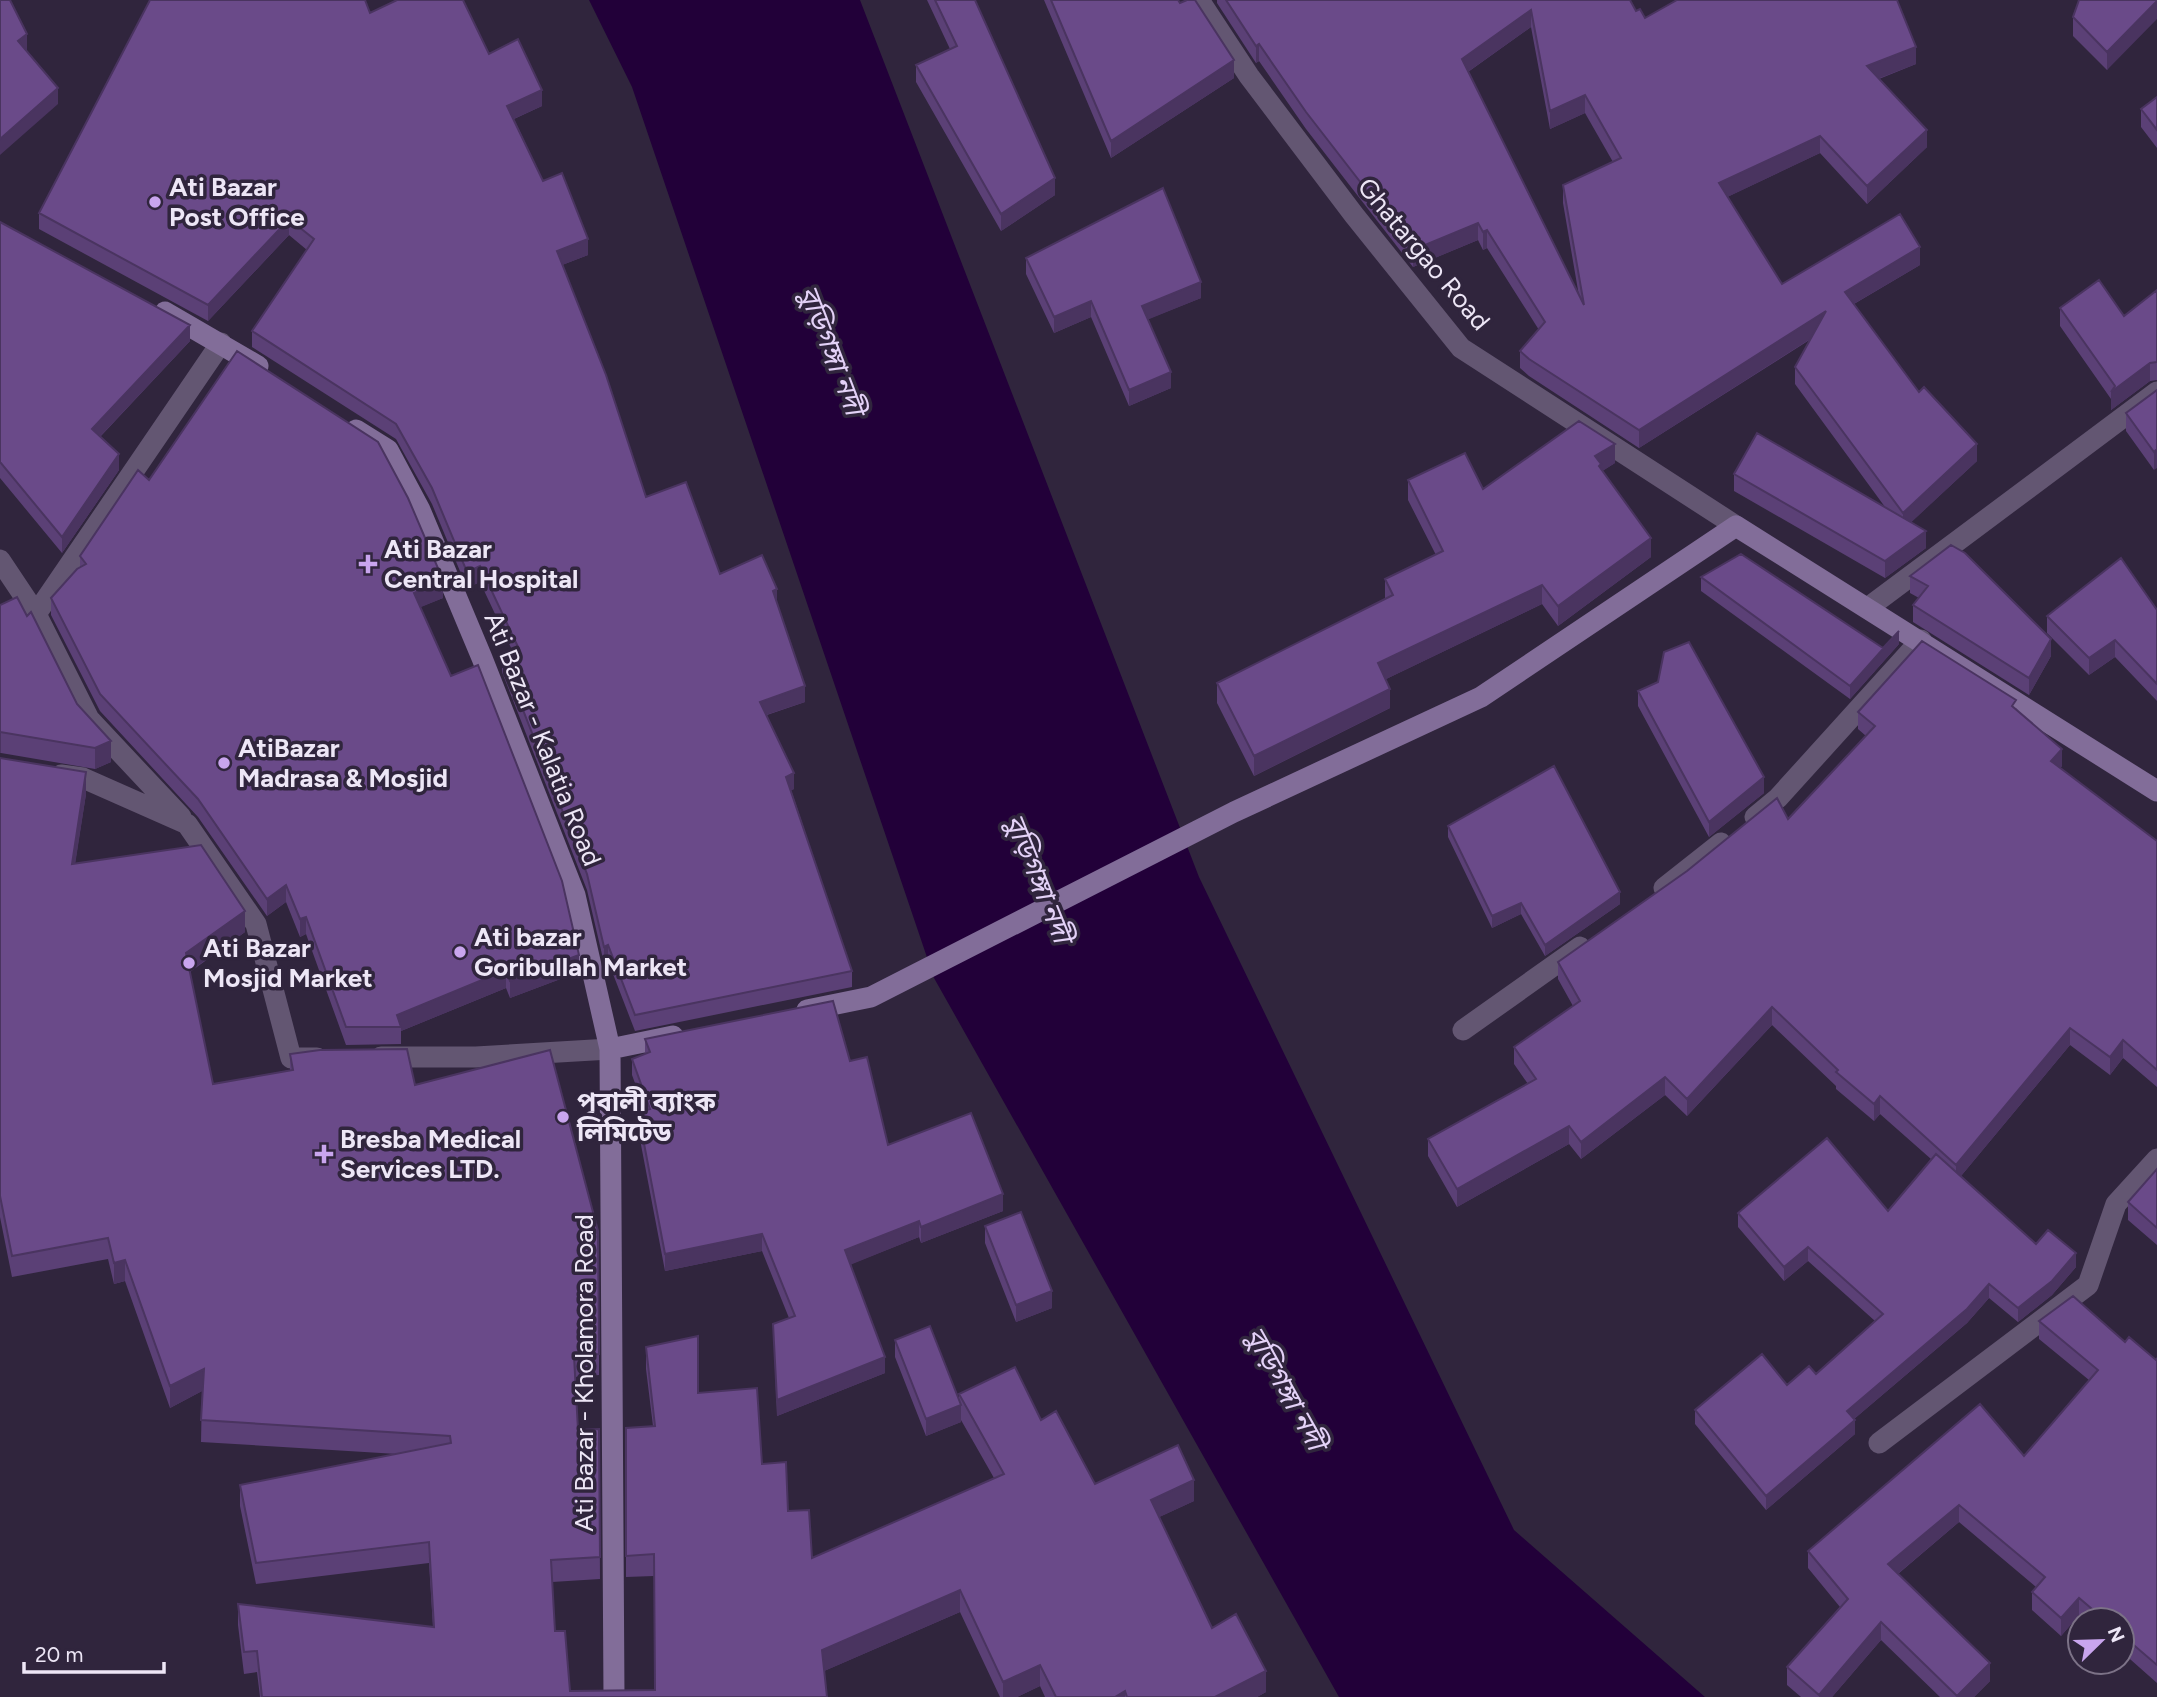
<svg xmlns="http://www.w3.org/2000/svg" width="2157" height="1697" viewBox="0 0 2157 1697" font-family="Figtree,'Noto Sans Bengali',sans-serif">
<rect width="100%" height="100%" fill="#30253d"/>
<path fill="#220039" d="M 589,0 L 860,0 L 1199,877 L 1514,1530 L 1705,1697 L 1339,1697 L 934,978 L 632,87 Z"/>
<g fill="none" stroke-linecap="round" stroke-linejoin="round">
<path stroke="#635672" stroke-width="21" d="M 1199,0 L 1249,76 L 1354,215 L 1461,348 L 1736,526
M 0,560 L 36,614 L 89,719 L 181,817
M 1869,607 L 2157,392
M 36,614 L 221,343
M 61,775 L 83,778 L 187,824 L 256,924 L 291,1058 L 317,1058
M 1755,817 L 1778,798 L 1921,640
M 1664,888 L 1721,843
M 1463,1030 L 1580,947
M 381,1057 L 476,1057 L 610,1049
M 1879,1443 L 2088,1285 L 2116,1204 L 2157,1159"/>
<path stroke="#826d99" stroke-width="21" d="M 165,312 L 258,366
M 356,430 L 388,450 L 420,510 L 482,658 L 575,895 L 610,1049 L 614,1697
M 807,1010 L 871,997 L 1234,812 L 1481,697 L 1736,526 L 2157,791
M 610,1049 L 673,1036"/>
</g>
<path fill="#5b4076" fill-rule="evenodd" d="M 927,0 L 975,0 L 1055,195 L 1001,231 L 916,82 L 916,65 L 950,49 Z
M 1044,0 L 1178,0 L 1234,78 L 1111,158 Z
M 1217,0 L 1630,0 L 1636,11 L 1645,18 L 1916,64 L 1879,79 L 1927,147 L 1867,204 L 1820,153 L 1727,197 L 1782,284 L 1920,265 L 1854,304 L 1919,392 L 1977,461 L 1911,522 L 1926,548 L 1885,578 L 1734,491 L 1734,474 L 1885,507 L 1795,384 L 1795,367 L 1811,339 L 1639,448 L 1529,376 L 1520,368 L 1520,351 L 1539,330 L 1487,248 L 1483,250 L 1478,240 L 1413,267 L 1306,129 L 1259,61 L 1256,63 L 1217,3 ZM 1531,27 L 1550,129 L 1585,113 L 1613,162 L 1563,185 L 1563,203 L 1579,296 L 1468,72 Z
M 2157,0 L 2107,70 L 2073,36 L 2073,17 Z
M 370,13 L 489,54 L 542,106 L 514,119 L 543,181 L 588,255 L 562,265 L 646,497 L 720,574 L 777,603 L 805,702 L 767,715 L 794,789 L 791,790 L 852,971 L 852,987 L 635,1031 L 608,961 L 604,963 L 587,890 L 502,672 L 502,656 L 513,652 L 480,582 L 467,588 L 432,504 L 396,439 L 252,347 L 252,331 L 307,250 L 289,235 L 208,321 L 39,229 L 39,213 Z
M 2157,97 L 2157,148 L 2141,127 L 2141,109 Z
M 0,222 L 190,341 L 100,437 L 119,470 L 62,553 L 0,478 Z
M 1026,258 L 1201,298 L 1148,319 L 1171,388 L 1129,406 L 1091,317 L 1054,333 L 1026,274 Z
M 2157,290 L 2157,380 L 2150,381 L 2111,410 L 2111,399 L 2060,326 L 2060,308 L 2124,316 Z
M 2157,390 L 2154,470 L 2126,431 L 2126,413 Z
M 1615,463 L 1602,471 L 1651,557 L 1558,626 L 1542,604 L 1386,679 L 1390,708 L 1254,776 L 1217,703 L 1217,683 L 1385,599 L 1385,579 L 1436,555 L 1408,500 L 1408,480 L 1483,489 Z
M 149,480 L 443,598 L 420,607 L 579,972 L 510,998 L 506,988 L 401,1031 L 401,1044 L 346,1045 L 306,934 L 300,937 L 286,902 L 267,916 L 198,817 L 100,711 L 51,615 L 51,598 L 80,567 L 80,556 Z
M 1910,576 L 2051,656 L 2029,695 L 1913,622 L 1913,605 L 1919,598 L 1910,593 Z
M 1701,577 L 1883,648 L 1899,644 L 1850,699 L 1701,591 Z
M 0,605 L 27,616 L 111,762 L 95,769 L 1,753 Z
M 2157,610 L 2157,701 L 2115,657 L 2089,675 L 2047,633 L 2047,616 Z
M 1658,682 L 1764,793 L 1709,837 L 1638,706 L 1638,691 Z
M 2016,708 L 2062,766 L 2060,768 L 2157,841 L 2157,1087 L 2123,1058 L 2110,1075 L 2070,1045 L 1961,1176 L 2036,1244 L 2076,1267 L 2052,1295 L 2018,1322 L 1989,1298 L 1967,1323 L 1854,1419 L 1855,1434 L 1766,1510 L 1695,1424 L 1695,1410 L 1787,1385 L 1816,1374 L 1875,1321 L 1808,1261 L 1784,1281 L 1738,1227 L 1738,1213 L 1888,1211 L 1931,1159 L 1880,1114 L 1874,1121 L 1836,1089 L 1836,1086 L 1772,1025 L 1687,1116 L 1665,1095 L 1581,1159 L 1569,1144 L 1457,1207 L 1428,1156 L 1428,1139 L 1528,1084 L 1514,1064 L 1514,1047 L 1573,1006 L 1558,979 L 1558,962 L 1788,819 L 1866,736 L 1858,729 L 1858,712 Z
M 0,758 L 86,794 L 75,863 L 245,932 L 190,972 L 213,1084 L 290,1070 L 290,1054 L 415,1085 L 599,1354 L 599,1375 L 575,1377 L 578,1430 L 599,1429 L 600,1579 L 552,1582 L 555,1631 L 570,1691 L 655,1690 L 654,1576 L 626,1577 L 626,1428 L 653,1426 L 646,1369 L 646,1347 L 698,1393 L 762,1464 L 788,1511 L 812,1558 L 994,1478 L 961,1420 L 961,1422 L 926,1436 L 895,1357 L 895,1340 L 959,1398 L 959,1394 L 1041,1420 L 1095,1484 L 1194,1501 L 1159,1517 L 1212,1628 L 1266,1692 L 1257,1697 L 1045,1697 L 1040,1686 L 1017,1697 L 1000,1697 L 960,1612 L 824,1671 L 827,1697 L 260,1697 L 257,1672 L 244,1674 L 238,1625 L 238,1604 L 433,1627 L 429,1563 L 256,1584 L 240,1506 L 240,1485 L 397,1454 L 201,1442 L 202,1391 L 170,1408 L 125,1281 L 114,1284 L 108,1259 L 12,1277 L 0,1217 Z
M 1448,826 L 1620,904 L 1545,956 L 1521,914 L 1492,928 L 1448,837 Z
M 645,1039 L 850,1061 L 888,1145 L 1003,1211 L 921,1243 L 919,1237 L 851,1264 L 885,1373 L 777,1416 L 773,1324 L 789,1318 L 762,1251 L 665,1271 L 638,1129 L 638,1112 L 645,1110 L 632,1075 L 632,1059 L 645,1054 Z
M 2157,1169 L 2157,1245 L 2128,1220 L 2128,1202 Z
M 985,1226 L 1052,1308 L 1016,1322 L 985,1243 Z
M 2039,1321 L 2125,1342 L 2156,1360 L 2157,1358 L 2157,1683 L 2122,1652 L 2122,1620 L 2085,1620 L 2079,1615 L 2061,1636 L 2032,1610 L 2032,1592 L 2036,1587 L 1959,1522 L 1898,1574 L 1990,1681 L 1974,1697 L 1940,1697 L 1881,1640 L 1832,1697 L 1801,1697 L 1787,1685 L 1787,1667 L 1840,1607 L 1808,1568 L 1808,1551 L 2024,1456 L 2089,1380 L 2039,1339 Z"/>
<path fill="#4a3460" d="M 2157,1 L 2157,19 L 2107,70 L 2107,52 Z
M 1531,10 L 1531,27 L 1462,76 L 1462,59 Z
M 27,34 L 27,50 L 18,57 L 18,41 Z
M 1259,44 L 1259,61 L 1256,63 L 1256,46 Z
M 1916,47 L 1916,64 L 1867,83 L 1867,66 Z
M 1234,60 L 1234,78 L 1111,158 L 1111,141 Z
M 58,88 L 58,104 L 0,155 L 0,139 Z
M 542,90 L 542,106 L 507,122 L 507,106 Z
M 1585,95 L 1585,113 L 1550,129 L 1550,111 Z
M 1927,130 L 1927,147 L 1867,204 L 1867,186 Z
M 1820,136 L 1820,153 L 1719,201 L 1719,183 Z
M 1055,178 L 1055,195 L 1001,231 L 1001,214 Z
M 289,219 L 289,235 L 208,321 L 208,305 Z
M 1478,223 L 1478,240 L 1413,267 L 1413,250 Z
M 1487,230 L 1487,248 L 1483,250 L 1483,232 Z
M 588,239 L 588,255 L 557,267 L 557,251 Z
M 1920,247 L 1920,265 L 1845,309 L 1845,292 Z
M 1201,282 L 1201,298 L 1142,322 L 1142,306 Z
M 1091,301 L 1091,317 L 1054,333 L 1054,317 Z
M 1826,311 L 1826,329 L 1639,448 L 1639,430 Z
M 190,325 L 190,341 L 92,445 L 92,429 Z
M 2150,363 L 2150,381 L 2111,410 L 2111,392 Z
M 1171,372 L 1171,388 L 1129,406 L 1129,390 Z
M 1615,444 L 1615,463 L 1601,472 L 1595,456 Z
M 1977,444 L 1977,461 L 1903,530 L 1903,513 Z
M 2157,449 L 2157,468 L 2154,470 L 2154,452 Z
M 119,454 L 119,470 L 62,553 L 62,537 Z
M 1926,531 L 1926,548 L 1885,578 L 1885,561 Z
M 1651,538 L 1651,557 L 1558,626 L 1558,606 Z
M 480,566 L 480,582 L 467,588 L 467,572 Z
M 443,580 L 443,598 L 414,610 L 414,593 Z
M 1542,585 L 1542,604 L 1378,683 L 1378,663 Z
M 777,589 L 777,605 L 773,591 Z
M 1899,631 L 1899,644 L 1850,699 L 1850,686 Z
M 2051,639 L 2051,656 L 2029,695 L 2029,678 Z
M 2115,640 L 2115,657 L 2089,675 L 2089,658 Z
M 805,686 L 805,702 L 760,717 L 760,702 Z
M 1390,689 L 1390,708 L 1254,776 L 1254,756 Z
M 0,732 L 1,732 L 1,753 L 0,753 Z
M 111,741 L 111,762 L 95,769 L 95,748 Z
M 2062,749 L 2062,766 L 2051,779 L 2051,761 Z
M 86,772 L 86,794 L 72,885 L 72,864 Z
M 794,773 L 794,789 L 786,793 L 786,777 Z
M 1764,777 L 1764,793 L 1709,837 L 1709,822 Z
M 286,885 L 286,902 L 267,916 L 267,899 Z
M 1620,892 L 1620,904 L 1545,956 L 1545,945 Z
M 1521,903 L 1521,914 L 1492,928 L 1492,916 Z
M 245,911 L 245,932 L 186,974 L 186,953 Z
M 306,917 L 306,934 L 300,937 L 300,919 Z
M 608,945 L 608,961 L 604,963 L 604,947 Z
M 579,955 L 579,972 L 510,998 L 510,981 Z
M 506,970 L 506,988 L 401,1031 L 401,1027 L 397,1015 Z
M 1772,1007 L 1772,1025 L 1687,1116 L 1687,1099 Z
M 2070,1028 L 2070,1045 L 1956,1182 L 1956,1165 Z
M 2123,1040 L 2123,1058 L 2110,1075 L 2110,1057 Z
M 1665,1077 L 1665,1095 L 1581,1159 L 1581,1142 Z
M 1880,1096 L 1880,1114 L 1874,1121 L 1874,1104 Z
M 1569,1126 L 1569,1144 L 1457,1207 L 1457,1189 Z
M 1003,1194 L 1003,1211 L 921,1243 L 921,1227 Z
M 919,1221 L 919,1237 L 845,1267 L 845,1250 Z
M 762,1234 L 762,1251 L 665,1271 L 665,1254 Z
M 1808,1247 L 1808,1261 L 1784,1281 L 1784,1267 Z
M 2076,1253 L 2076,1267 L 2052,1295 L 2018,1322 L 2018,1308 Z
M 125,1260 L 125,1281 L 114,1284 L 114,1263 Z
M 1989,1284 L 1989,1298 L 1967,1323 L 1847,1425 L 1847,1411 Z
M 1052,1291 L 1052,1308 L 1016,1322 L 1016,1305 Z
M 885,1357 L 885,1373 L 777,1416 L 777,1400 Z
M 204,1369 L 204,1390 L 170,1408 L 170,1386 Z
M 961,1405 L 961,1422 L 926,1436 L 926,1419 Z
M 1855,1420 L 1855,1434 L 1766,1510 L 1766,1496 Z
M 1194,1480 L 1194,1501 L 1151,1521 L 1151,1500 Z
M 1959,1505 L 1959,1522 L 1888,1582 L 1888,1564 Z
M 960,1590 L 960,1612 L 822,1672 L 822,1650 Z
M 2079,1598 L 2079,1615 L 2061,1636 L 2061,1618 Z
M 1881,1622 L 1881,1640 L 1832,1697 L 1819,1697 L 1819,1695 Z
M 1990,1663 L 1990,1681 L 1974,1697 L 1957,1697 Z
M 1040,1665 L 1040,1686 L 1017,1697 L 1003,1697 L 1003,1682 Z
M 1266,1671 L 1266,1692 L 1257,1697 L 1215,1697 Z
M 1125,1691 L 1125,1697 L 1115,1697 Z"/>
<path fill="#6a4a89" stroke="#4a3460" stroke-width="2" fill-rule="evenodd" d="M 0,0 L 10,0 L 27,34 L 18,41 L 58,88 L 0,139 Z
M 150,0 L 365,0 L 370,13 L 397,0 L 463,0 L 489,54 L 518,39 L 542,90 L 507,106 L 543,181 L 562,173 L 588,239 L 557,251 L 606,375 L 646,497 L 686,482 L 720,574 L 762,555 L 777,589 L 773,591 L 805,686 L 760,702 L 794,773 L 786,777 L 852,971 L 635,1015 L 608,945 L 604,947 L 587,874 L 502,656 L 519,649 L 480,566 L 467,572 L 432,488 L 396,424 L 252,331 L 314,239 L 289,219 L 208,305 L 39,213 Z
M 935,0 L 975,0 L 1055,178 L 1001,214 L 916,65 L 957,46 Z
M 1051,0 L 1178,0 L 1180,3 L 1187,0 L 1195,0 L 1234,60 L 1111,141 Z
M 1226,0 L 1630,0 L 1636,11 L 1640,9 L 1645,18 L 1677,0 L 1897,0 L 1916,47 L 1867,66 L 1927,130 L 1867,186 L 1820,136 L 1719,183 L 1782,284 L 1900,214 L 1920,247 L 1845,292 L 1919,392 L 1924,387 L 1977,444 L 1903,513 L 1795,367 L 1826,311 L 1639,430 L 1529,359 L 1520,351 L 1545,322 L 1487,230 L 1483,232 L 1478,223 L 1413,250 L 1306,112 L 1259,44 L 1256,46 ZM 1531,10 L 1550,111 L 1585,95 L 1621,158 L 1563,185 L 1584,305 L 1462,59 Z
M 2079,0 L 2157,0 L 2157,1 L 2107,52 L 2073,17 Z
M 2157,97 L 2157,130 L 2141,109 Z
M 1163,188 L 1201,282 L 1142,306 L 1171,372 L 1129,390 L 1091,301 L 1054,317 L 1026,258 Z
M 0,222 L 190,325 L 92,429 L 119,454 L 62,537 L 0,462 Z
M 2099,280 L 2124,316 L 2157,290 L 2157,362 L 2150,363 L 2111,392 L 2115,386 L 2060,308 Z
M 237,351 L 378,442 L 408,498 L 443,580 L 414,593 L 451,676 L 478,665 L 562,881 L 579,955 L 510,981 L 506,970 L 397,1015 L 401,1027 L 346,1027 L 306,917 L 300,919 L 286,885 L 267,899 L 198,799 L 100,694 L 51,598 L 77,569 L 86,564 L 80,556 L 138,470 L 149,480 Z
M 2157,390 L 2157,449 L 2154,452 L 2126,413 Z
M 1579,421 L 1615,444 L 1595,456 L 1601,464 L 1599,466 L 1651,538 L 1558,606 L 1542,585 L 1378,663 L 1390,689 L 1254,756 L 1217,683 L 1393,595 L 1385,579 L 1443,551 L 1408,480 L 1465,453 L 1483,489 Z
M 1757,433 L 1926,531 L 1885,561 L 1734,474 Z
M 1951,545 L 1965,553 L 2051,639 L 2029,678 L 1913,605 L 1928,586 L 1910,576 Z
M 1741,554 L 1883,648 L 1899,631 L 1850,686 L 1701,577 Z
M 2121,558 L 2157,610 L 2157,684 L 2115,640 L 2089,658 L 2047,616 Z
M 17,597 L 27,616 L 31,612 L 77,704 L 111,741 L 95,748 L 0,732 L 0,605 Z
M 1922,641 L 2016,700 L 2012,706 L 2062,749 L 2051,761 L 2157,841 L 2157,1070 L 2123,1040 L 2110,1057 L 2070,1028 L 1956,1165 L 1880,1096 L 1874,1104 L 1836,1072 L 1838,1070 L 1772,1007 L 1687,1099 L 1665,1077 L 1581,1142 L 1569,1126 L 1457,1189 L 1428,1139 L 1536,1079 L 1514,1047 L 1580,1001 L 1558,962 L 1687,871 L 1777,798 L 1788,819 L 1875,726 L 1858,712 Z
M 1689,642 L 1764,777 L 1709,822 L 1638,691 L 1658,682 L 1664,652 Z
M 0,758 L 86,772 L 72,864 L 201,845 L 245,911 L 186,953 L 213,1084 L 293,1070 L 290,1054 L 320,1050 L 407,1049 L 415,1085 L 550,1050 L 598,1231 L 599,1354 L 574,1356 L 578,1430 L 599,1429 L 600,1557 L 551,1560 L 555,1631 L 565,1631 L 570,1691 L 655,1690 L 654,1554 L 626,1556 L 626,1428 L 655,1426 L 646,1347 L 698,1336 L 698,1393 L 757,1388 L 762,1464 L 786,1462 L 788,1511 L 809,1510 L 812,1558 L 1004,1474 L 959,1394 L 1015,1367 L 1041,1420 L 1056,1411 L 1095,1484 L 1178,1445 L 1194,1480 L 1151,1500 L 1212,1628 L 1236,1614 L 1266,1671 L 1215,1697 L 1127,1697 L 1125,1691 L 1115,1697 L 1056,1697 L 1040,1665 L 1003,1682 L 960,1590 L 822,1650 L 827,1697 L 262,1697 L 257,1651 L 244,1652 L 238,1604 L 434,1627 L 429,1542 L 256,1563 L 240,1485 L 451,1443 L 450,1436 L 201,1420 L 204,1369 L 170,1386 L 125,1260 L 114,1263 L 108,1238 L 12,1256 L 0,1196 Z
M 1554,766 L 1620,892 L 1545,945 L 1521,903 L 1492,916 L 1448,826 Z
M 833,1001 L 850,1061 L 867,1057 L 888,1145 L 971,1113 L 1003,1194 L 921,1227 L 919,1221 L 845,1250 L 885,1357 L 777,1400 L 773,1324 L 795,1316 L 762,1234 L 665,1254 L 638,1112 L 650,1109 L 632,1059 L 650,1052 L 645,1039 Z
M 1827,1138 L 1888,1211 L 1936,1154 L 2036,1244 L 2048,1230 L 2076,1253 L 2052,1281 L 2018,1308 L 1989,1284 L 1967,1309 L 1847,1411 L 1855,1420 L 1766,1496 L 1695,1410 L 1762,1354 L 1787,1385 L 1809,1366 L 1816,1374 L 1883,1314 L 1808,1247 L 1784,1267 L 1738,1213 Z
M 2157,1169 L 2157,1228 L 2128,1202 Z
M 1021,1212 L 1052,1291 L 1016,1305 L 985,1226 Z
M 2073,1296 L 2125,1342 L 2129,1337 L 2156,1360 L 2157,1358 L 2157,1665 L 2122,1635 L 2122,1620 L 2105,1620 L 2079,1598 L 2061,1618 L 2032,1592 L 2045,1577 L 1959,1505 L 1888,1564 L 1990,1663 L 1957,1696 L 1881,1622 L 1819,1695 L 1787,1667 L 1848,1599 L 1808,1551 L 1980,1404 L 2024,1456 L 2098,1370 L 2039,1321 Z
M 930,1326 L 961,1405 L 926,1419 L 895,1340 Z"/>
<g fill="#c9a5ee" stroke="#30253d" stroke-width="2.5">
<circle cx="155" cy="202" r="7"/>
<path d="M364.5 553.5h7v7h7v7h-7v7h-7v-7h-7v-7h7z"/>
<circle cx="224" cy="763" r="7"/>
<circle cx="460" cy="952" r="7"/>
<circle cx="189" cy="963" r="7"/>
<circle cx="563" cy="1117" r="7"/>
<path d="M320.5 1143.5h7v7h7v7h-7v7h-7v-7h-7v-7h7z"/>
</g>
<g text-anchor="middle" stroke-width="7" stroke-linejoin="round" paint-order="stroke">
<g font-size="26" font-weight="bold" fill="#ede6f6" stroke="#30253d" text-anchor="start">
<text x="169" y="196">Ati Bazar<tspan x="169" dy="30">Post Office</tspan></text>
<text x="384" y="558">Ati Bazar<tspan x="384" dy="30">Central Hospital</tspan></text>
<text x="238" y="757">AtiBazar<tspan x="238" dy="30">Madrasa &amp; Mosjid</tspan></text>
<text x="474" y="946">Ati bazar<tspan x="474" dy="30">Goribullah Market</tspan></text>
<text x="203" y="957">Ati Bazar<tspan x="203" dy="30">Mosjid Market</tspan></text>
<text x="577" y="1111">পূবালী ব্যাংক<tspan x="577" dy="30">লিমিটেড</tspan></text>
<text x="340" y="1148">Bresba Medical<tspan x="340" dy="30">Services LTD.</tspan></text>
</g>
<g font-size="26" fill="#ede6f6" stroke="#30253d">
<text transform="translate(1424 254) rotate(50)" y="9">Ghatargao Road</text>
<text transform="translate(543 739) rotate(68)" y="9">Ati Bazar - Kalatia Road</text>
<text transform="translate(584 1373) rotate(-90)" y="9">Ati Bazar - Kholamora Road</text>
</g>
<g font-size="28" font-style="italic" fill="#e4d2f8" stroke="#30253d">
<text transform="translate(832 350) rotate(69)" y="10">বুড়িগঙ্গা নদী</text>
<text transform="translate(1039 878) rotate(68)" y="10">বুড়িগঙ্গা নদী</text>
<text transform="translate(1286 1388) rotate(61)" y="10">বুড়িগঙ্গা নদী</text>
</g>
</g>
<g transform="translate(2101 1641) rotate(67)"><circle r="33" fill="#30253d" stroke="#7c7287" stroke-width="2"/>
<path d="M0-5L12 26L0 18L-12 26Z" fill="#c9a5ee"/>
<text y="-10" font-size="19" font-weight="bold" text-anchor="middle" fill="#ede6f6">N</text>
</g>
<path d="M24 1662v10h140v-10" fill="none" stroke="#ede6f6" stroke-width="3.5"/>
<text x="35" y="1662" font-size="21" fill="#ede6f6" stroke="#30253d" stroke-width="5" paint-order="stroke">20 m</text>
</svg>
